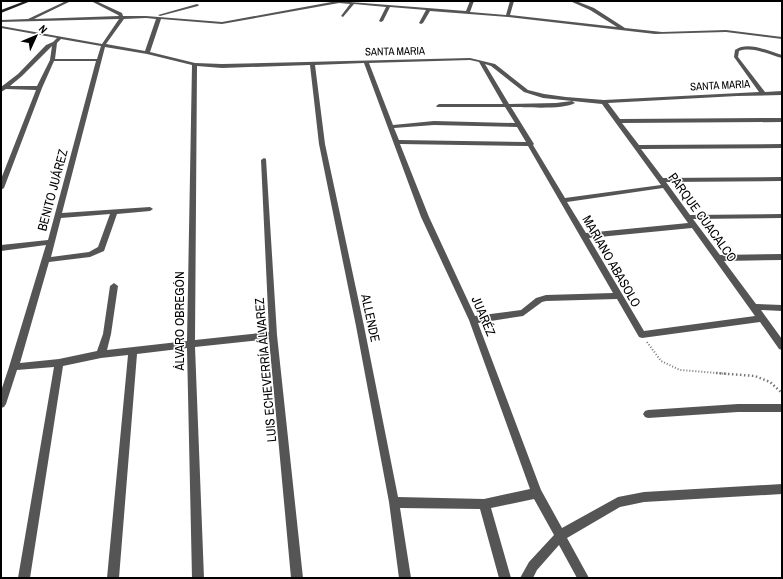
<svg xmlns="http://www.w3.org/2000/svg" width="783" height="579" viewBox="0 0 783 579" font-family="'Archivo Narrow',sans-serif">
<rect width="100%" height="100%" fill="#fff"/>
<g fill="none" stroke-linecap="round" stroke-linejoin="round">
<path stroke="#777" stroke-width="2" stroke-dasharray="1 2" stroke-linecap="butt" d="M 647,342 L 661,361 L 680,370 L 728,374"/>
<path stroke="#777" stroke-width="2.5" stroke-dasharray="1.5 2.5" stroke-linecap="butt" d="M 716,373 L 755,376 L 770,382 L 782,393"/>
<path fill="#555" fill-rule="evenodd" d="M 66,1 L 71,1 L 34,19 L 119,16 L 118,15 L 91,1 L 96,1 L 122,13 L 123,16 L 146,16 L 222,22 L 337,1 L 466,11 L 470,1 L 474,1 L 470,12 L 506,15 L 510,1 L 514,1 L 510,15 L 617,27 L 590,10 L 570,1 L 576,1 L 594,8 L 625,28 L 662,32 L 726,30 L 782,37 L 782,39 L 726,32 L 655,34 L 508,17 L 430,11 L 423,23 L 421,24 L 419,23 L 426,10 L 390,7 L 383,21 L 381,22 L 379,21 L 386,7 L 354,4 L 343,17 L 341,16 L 350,4 L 339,3 L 222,24 L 161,19 L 150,52 L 195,63 L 222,64 L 470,58 L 495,64 L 528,90 L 544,94 L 566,97 L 604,100 L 759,92 L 734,57 L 735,50 C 748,41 768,51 782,55 L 782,58 C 769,55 753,46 739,51 L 738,57 L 765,92 L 782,91 L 782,95 L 737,96 L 608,103 L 620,119 L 782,118 L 782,122 L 622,123 L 639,145 L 782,144 L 782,148 L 641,149 L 663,178 L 782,177 L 782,181 L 666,182 L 690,215 L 782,214 L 782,218 L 693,219 L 720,255 L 782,254 L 782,260 L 724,261 L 756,304 L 782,305 L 782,311 L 761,310 L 782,339 L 782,350 L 779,349 L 760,322 L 642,338 L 639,337 L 617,299 L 546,301 L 542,302 L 523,316 L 478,323 L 541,490 L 562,528 L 618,497 L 644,492 L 782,484 L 782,494 L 644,502 L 620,507 L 567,538 L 589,578 L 577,578 L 559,545 L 537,570 L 533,578 L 520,578 L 529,562 L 554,535 L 534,499 L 491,508 L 511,578 L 499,578 L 480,509 L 400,508 L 411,578 L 399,578 L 389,502 L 356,326 L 319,144 L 310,65 L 222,68 L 197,66 L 195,340 L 269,332 L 261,160 L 264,158 L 266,159 L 277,335 L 303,578 L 291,578 L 269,339 L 195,347 L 204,578 L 192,578 L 187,348 L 137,354 L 119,578 L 107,578 L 128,355 L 101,358 L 63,366 L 30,578 L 18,578 L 54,367 L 17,370 L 6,404 L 4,407 L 1,408 L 1,391 L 9,367 L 46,245 L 1,251 L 1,245 L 48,240 L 96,61 L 54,61 L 42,88 L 4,188 L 1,190 L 1,179 L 36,90 L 6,89 L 1,92 L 1,87 L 18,74 L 46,45 L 53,42 L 57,38 L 1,28 L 1,26 L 102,44 L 119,19 L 1,22 L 1,20 L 28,19 ZM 146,18 L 156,19 L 145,51 L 106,44 L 124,19 ZM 61,39 L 101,46 L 97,59 L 55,59 L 57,43 ZM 52,46 L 50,60 L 37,86 L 10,86 L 22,76 ZM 105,47 L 147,54 L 192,65 L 187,341 L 107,350 L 111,334 L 118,286 L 114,283 L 110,286 L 103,334 L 97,351 L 59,359 L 20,363 L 49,262 L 90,257 L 104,251 L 117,214 L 150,211 L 153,209 L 150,207 L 62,213 ZM 470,60 L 479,62 L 503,104 L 439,104 L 436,106 L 437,107 L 505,107 L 515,123 L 434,121 L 393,125 L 369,63 ZM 364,63 L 421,217 L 469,320 L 530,489 L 484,499 L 398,497 L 364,326 L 325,144 L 315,65 ZM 485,64 L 491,66 L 524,92 L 543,98 L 602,104 L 661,185 L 565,198 L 533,145 L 534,144 L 511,107 C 525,107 564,110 575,103 L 572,101 L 556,103 L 509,104 ZM 434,125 L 517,127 L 526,142 L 399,140 L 394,128 ZM 400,144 L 528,146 L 613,293 L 546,295 L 536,298 L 521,310 L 475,316 L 429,217 ZM 663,188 L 688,223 L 586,233 L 567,202 ZM 110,214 L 98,247 L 89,252 L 51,257 L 61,218 ZM 692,228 L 755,316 L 644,331 L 589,238 Z
M 197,4 L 199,5 L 198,6 L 160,16 L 158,15 Z
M 738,404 L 782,404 L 782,412 L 738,412 L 648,418 L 645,417 L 643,414 L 645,411 L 648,410 Z"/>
<path fill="#222" fill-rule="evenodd" d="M 25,1 L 31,1 L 1,13 L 1,10 Z"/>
</g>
<g text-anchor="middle" stroke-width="3" stroke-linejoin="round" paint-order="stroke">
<g font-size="11" fill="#000" stroke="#fff">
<text transform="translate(395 51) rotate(-1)" y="4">SANTA MARIA</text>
<text transform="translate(720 85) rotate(-3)" y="4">SANTA MARIA</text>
</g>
<g font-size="13" fill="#000" stroke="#fff">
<text transform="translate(52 190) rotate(-75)" y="5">BENITO JUÁREZ</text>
<text transform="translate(703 217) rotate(54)" y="5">PARQUE CUACALCO</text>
<text transform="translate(612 261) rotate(60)" y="5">MARIANO ABASOLO</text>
<text transform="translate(484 316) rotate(67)" y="5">JUARÉZ</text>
<text transform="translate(371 318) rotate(78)" y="5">ALLENDE</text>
<text transform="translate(179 321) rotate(-90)" y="5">ÁLVARO OBREGÓN</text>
<text transform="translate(265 370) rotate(-95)" y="5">LUIS ECHEVERRÍA ÁLVAREZ</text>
</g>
</g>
<rect width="783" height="579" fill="none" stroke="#000000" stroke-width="4"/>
<g transform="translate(36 36) rotate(46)" stroke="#ffffff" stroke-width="3" paint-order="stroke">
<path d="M0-3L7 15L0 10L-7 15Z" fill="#000000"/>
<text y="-6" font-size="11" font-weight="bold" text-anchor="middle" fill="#000000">N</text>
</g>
</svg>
